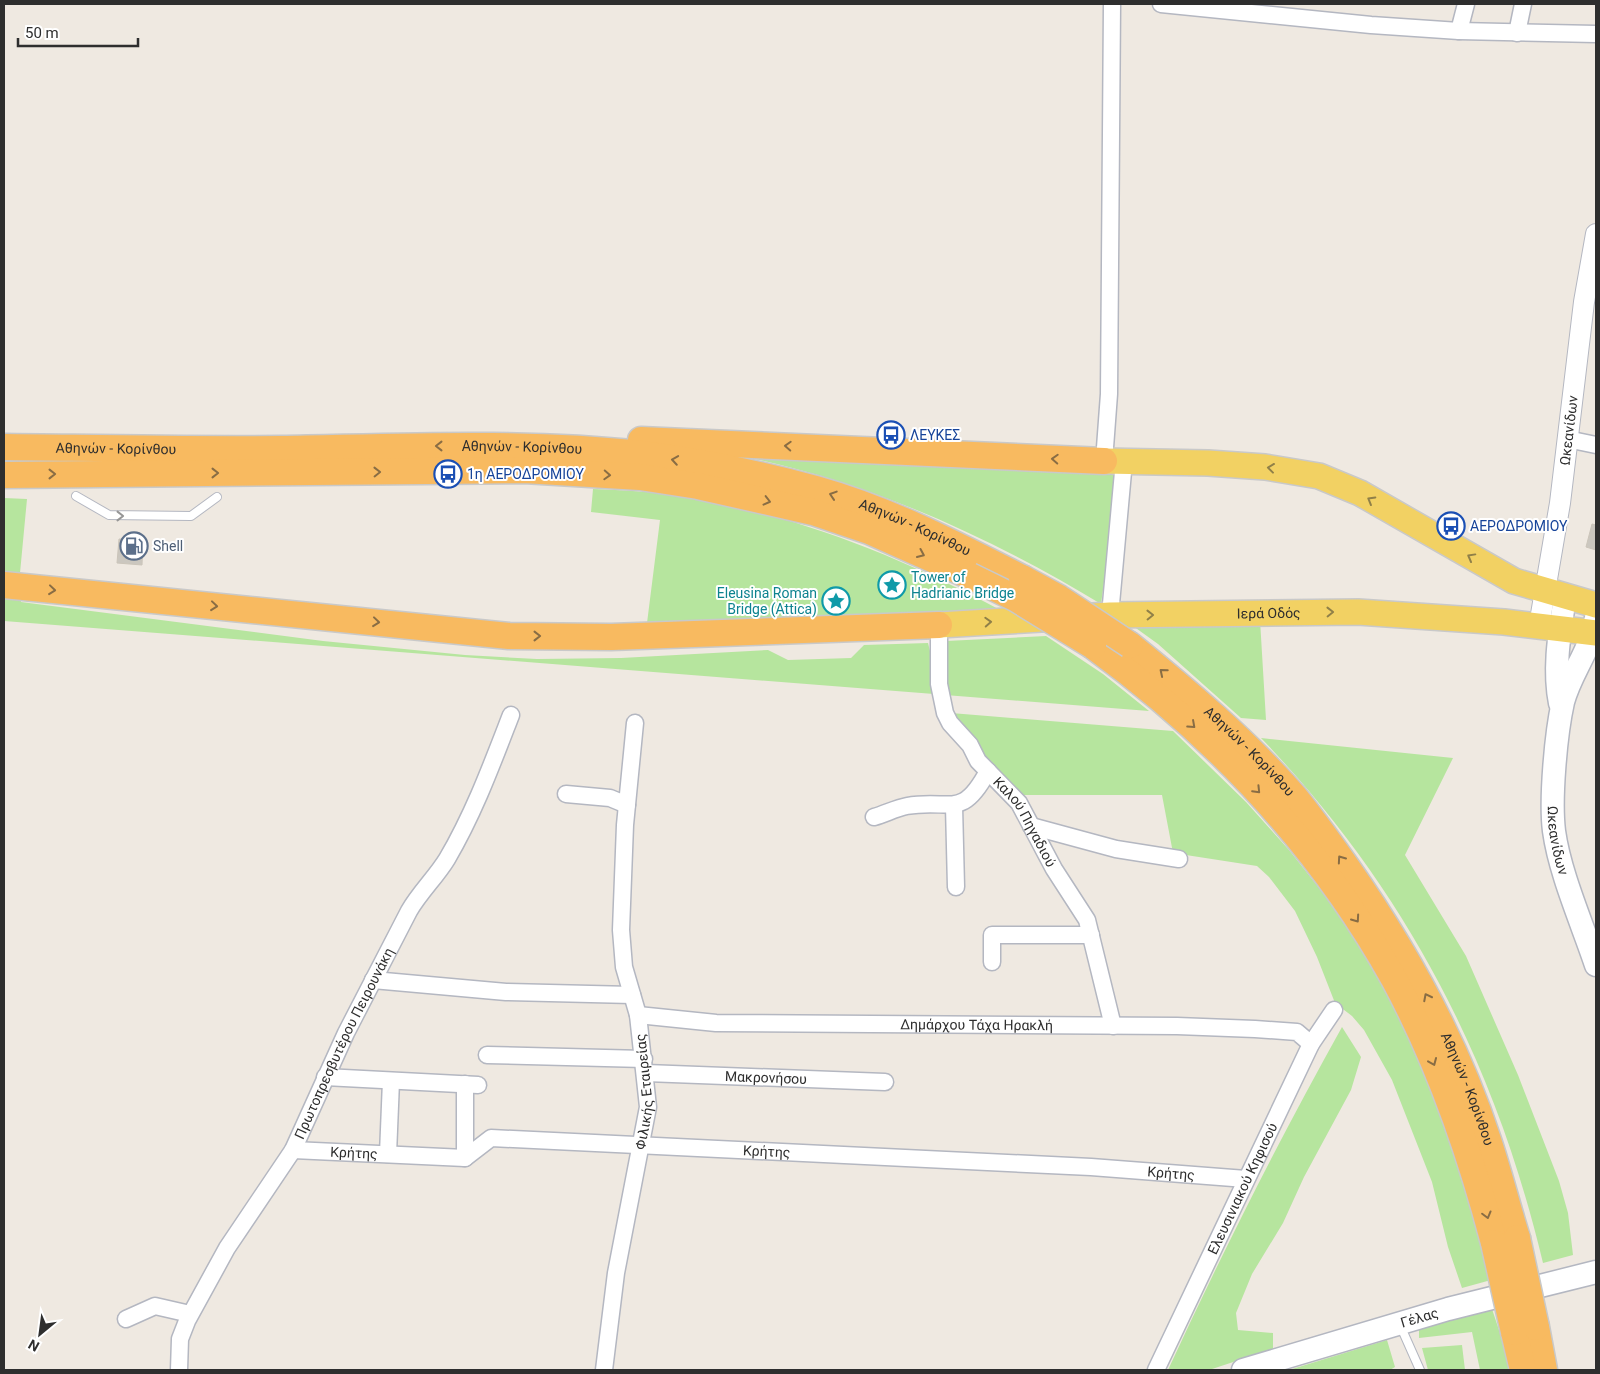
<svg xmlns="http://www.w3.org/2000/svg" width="1600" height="1374" viewBox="0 0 1600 1374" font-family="Roboto,sans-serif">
<rect width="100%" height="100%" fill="#efe9e1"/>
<path fill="#b6e59e" d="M 735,454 L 1111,469 L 1117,475 L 1118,484 L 1101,604 C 1016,553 929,510 834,480 C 801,469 768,462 735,454 Z
M 593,489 C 617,490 641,491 665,494 C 785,510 896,554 1002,611 L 647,623 L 660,520 L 591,512 Z
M 4,498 L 27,499 L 20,573 L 4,571 Z
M 4,593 L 21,595 L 21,602 L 323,641 L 465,655 L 537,659 L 621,658 L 768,650 L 788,660 L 851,658 L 864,645 L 928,643 L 931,655 L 934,694 L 4,621 Z
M 1260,620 L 1266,720 L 1241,718 L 1158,644 L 1133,626 Z
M 1046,636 L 1103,674 L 1149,711 L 945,695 L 946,641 Z
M 951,713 L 1173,731 L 1246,802 L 1289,850 L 1331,903 L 1370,962 L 1401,1019 L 1451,1135 L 1491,1280 L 1462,1288 L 1448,1247 L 1432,1182 L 1392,1080 L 1364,1030 L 1352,1016 L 1335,1003 L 1317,957 L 1295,911 L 1269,877 L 1257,866 L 1173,853 L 1162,795 L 1021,795 L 981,753 Z
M 1261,738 L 1453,758 L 1405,855 L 1466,956 L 1518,1075 L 1559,1181 L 1568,1213 L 1573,1255 L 1543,1263 C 1495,1061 1405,888 1261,738 Z
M 1342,1027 L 1361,1057 L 1351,1090 L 1304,1177 L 1283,1223 L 1252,1274 L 1236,1313 L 1238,1330 L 1273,1333 L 1273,1349 L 1209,1370 L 1168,1370 C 1222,1253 1279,1140 1342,1027 Z
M 1492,1309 L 1502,1339 L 1518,1370 L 1480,1370 L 1472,1332 L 1419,1338 L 1419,1327 Z
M 1387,1340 L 1395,1367 L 1390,1370 L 1289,1370 Z
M 1462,1345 L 1465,1370 L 1428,1370 L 1422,1348 Z"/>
<path fill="#cbc7bf" stroke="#cbc5ba" d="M 1592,524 L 1596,525 L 1596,550 L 1586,547 Z
M 119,539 L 143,540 L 142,565 L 117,563 Z"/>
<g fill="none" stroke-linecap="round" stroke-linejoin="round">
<g stroke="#b4b7c1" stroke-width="10">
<path id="service" d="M 76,496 L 109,515 L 191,516 L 217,497
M 1400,1325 L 1420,1370"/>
</g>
<g stroke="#b4b7c1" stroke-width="19">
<g id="minor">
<path d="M 1161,4 L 1371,25 L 1459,31 L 1596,34"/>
<path d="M 1459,31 L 1466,4"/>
<path d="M 1517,33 L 1523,4"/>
<path d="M 1567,439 L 1596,445"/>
<path d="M 1104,461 L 1109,394 L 1112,4"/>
<path d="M 1110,615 L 1124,461"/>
<path id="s1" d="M 939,625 L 939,684 L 945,713 L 950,723 L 970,745 L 978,761 L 1019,803 L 1054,869 L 1087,920 L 1113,1026"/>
<path d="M 566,794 L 610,798 L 627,805"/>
<path d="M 954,806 L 956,887"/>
<path d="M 874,817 C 885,814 896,808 907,806 C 951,798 961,821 988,771"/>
<path d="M 1031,826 L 1116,849 L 1179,859"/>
<path d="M 992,962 L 992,935 L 1091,935"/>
<path d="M 373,980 L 506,992 L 632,995"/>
<path id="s2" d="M 638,1015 L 716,1023 L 1177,1026 L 1255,1029 L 1297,1032 L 1311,1044"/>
<path d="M 487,1055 L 644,1059"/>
<path id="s3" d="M 646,1073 L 885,1082"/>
<path d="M 325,1077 L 478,1085"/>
<path id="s4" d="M 293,1150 L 465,1158 L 491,1138 L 1091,1167 L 1246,1179"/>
<path d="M 388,1154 L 391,1081"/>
<path d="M 465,1158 L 465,1084"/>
<path d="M 126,1319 L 155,1306 L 190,1314"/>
<path id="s5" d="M 179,1370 L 180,1339 L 187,1321 L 227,1248 L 293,1150 L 346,1033 L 409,911 C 420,892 436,877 447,859 C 474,813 492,764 511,715"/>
<path id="s6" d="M 604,1370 L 616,1273 L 648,1107 L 638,1015 L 624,967 L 621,930 L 625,825 L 635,723"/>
<path id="s7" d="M 1156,1370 L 1311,1044 L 1334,1010"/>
</g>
</g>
<g stroke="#b4b7c1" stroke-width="22">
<g id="tertiary">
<path id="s8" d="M 1539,626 L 1560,503 L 1584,302 L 1596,234"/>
</g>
</g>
<g stroke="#b4b7c1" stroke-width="25">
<g id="secondary">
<path id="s9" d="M 1596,618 C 1590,652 1571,672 1563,702 C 1556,733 1550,799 1554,831 C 1560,874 1582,923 1596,965"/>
<path d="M 1560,703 C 1553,668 1560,631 1565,597"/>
<path id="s10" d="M 1243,1370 L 1448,1309 L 1596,1272"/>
</g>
</g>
<g stroke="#c9c9c9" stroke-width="28">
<g id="primary">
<path d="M 1104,461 L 1208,463 L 1265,467 L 1319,476 L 1360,493 L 1514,581 L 1596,605"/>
<path id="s11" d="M 939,625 L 1110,615 L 1358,612 L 1504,622 L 1596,633"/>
</g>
</g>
<g stroke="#c9c9c9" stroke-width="29">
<g id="trunk">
<path d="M 641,440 L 1104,461"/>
<path id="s12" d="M 4,447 C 96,448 189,450 281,449 C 401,447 522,441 641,454 C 700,461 759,474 816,489 C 888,509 955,544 1022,578"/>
<path d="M 4,475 L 524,470 L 640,477 L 698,486 L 813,512 L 869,531 L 970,576"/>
<path d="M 4,585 L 509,636 L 611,637 L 939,625"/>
<path id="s13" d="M 1130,645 C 1187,691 1245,740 1294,796 C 1312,818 1329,842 1346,866 C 1405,950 1456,1042 1488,1140 C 1499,1173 1507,1206 1517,1238"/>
<path d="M 1093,646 C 1215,735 1320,846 1394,979 C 1439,1062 1470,1152 1494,1243"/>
<path d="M 1536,1327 L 1544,1370"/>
<path d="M 1514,1332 L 1523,1370"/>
</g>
</g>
<use href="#service" stroke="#fff" stroke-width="8"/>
<use href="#minor" stroke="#fff" stroke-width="16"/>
<use href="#tertiary" stroke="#fff" stroke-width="20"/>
<use href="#secondary" stroke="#fff" stroke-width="22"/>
<use href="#primary" stroke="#f2d163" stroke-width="25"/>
<use href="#trunk" stroke="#f8ba60" stroke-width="26"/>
<g stroke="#c9c9c9" stroke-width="29" stroke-linecap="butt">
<path id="trunk-bridge" d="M 970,576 L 1015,598 L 1093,646
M 1022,578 L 1059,598 L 1130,645
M 1517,1238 L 1536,1327
M 1494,1243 L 1514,1332"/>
</g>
<use href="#trunk-bridge" stroke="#f8ba60" stroke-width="26"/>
</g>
<defs><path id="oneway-chevron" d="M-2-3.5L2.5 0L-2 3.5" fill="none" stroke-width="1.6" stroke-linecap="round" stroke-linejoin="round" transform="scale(1.25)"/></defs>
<g stroke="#896d44">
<use href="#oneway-chevron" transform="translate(439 446) rotate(180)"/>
<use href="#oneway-chevron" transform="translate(788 446) rotate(-177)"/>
<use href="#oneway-chevron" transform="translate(1055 459) rotate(-177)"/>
<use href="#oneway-chevron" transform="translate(675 460) rotate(-171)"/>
<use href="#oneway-chevron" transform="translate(377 472) rotate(-1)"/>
<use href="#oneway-chevron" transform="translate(215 473)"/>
<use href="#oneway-chevron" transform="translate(52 474)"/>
<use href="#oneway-chevron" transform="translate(607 475) rotate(3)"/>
<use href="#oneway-chevron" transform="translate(833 495) rotate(-162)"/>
<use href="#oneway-chevron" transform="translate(767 501) rotate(14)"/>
<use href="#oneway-chevron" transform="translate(921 554) rotate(24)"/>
<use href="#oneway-chevron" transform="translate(52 590) rotate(6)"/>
<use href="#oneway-chevron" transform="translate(214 606) rotate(6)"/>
<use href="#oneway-chevron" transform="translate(376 622) rotate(6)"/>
<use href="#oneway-chevron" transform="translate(537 636)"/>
<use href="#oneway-chevron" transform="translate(1163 672) rotate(-140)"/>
<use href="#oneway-chevron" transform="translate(1192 725) rotate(42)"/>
<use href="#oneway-chevron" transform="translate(1257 790) rotate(46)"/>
<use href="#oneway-chevron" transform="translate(1341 859) rotate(-125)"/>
<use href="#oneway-chevron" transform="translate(1356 919) rotate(55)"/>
<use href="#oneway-chevron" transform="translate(1427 997) rotate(-117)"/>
<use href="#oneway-chevron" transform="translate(1433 1062) rotate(67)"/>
<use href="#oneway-chevron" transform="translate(1487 1215) rotate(75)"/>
</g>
<g stroke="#908048">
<use href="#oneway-chevron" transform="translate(1271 468) rotate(-173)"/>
<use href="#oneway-chevron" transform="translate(1371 500) rotate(-150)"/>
<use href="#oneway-chevron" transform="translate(1471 557) rotate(-151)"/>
<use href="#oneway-chevron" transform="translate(1330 612) rotate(-1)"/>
<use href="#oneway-chevron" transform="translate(1150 615) rotate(-1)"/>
<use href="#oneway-chevron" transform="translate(988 622) rotate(-3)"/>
</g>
<use stroke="#969696" href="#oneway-chevron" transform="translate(120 516)"/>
<defs>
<g id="bus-ring" transform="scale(1.4375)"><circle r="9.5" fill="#fff" stroke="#1a4fb4" stroke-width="1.5"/><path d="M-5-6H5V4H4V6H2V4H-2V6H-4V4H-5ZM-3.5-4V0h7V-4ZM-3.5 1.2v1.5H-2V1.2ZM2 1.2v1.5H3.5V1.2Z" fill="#1a4fb4"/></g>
<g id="fuel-ring" transform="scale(1.4375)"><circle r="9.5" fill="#fff" stroke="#5c6f8a" stroke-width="1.5"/><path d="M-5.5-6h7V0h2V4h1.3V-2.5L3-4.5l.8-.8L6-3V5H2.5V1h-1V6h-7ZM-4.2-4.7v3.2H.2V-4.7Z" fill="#5c6f8a"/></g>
<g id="sight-ring" transform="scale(1.4375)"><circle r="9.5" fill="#fff" stroke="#0f9aa8" stroke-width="1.5"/><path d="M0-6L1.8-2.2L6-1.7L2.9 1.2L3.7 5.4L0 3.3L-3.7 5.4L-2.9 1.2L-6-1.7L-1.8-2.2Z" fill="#0f9aa8"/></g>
</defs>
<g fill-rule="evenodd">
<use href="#bus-ring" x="891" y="435"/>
<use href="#bus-ring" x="448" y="474"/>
<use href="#bus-ring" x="1451" y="526"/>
<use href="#fuel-ring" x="134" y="546"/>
<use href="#sight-ring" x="892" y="585"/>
<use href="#sight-ring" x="836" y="601"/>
</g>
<g text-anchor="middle" stroke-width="4" stroke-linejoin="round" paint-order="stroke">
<g font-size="14" fill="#2e2e2e" stroke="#fff">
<text dy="5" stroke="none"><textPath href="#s8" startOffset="198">Ωκεανίδων</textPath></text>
<text dy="5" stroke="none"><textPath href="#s12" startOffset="112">Αθηνών - Κορίνθου</textPath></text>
<text dy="5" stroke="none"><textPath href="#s12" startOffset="518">Αθηνών - Κορίνθου</textPath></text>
<text dy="5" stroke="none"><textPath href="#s12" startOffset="922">Αθηνών - Κορίνθου</textPath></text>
<text dy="5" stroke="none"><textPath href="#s11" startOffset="330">Ιερά Οδός</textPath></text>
<text dy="5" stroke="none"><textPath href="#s13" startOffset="160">Αθηνών - Κορίνθου</textPath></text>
<text dy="5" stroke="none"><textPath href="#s1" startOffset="225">Καλού Πηγαδιού</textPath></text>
<text dy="5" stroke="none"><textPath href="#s9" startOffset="230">Ωκεανίδων</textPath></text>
<text dy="5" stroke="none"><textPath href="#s2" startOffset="339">Δημάρχου Τάχα Ηρακλή</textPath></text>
<text dy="5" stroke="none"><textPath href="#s5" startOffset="370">Πρωτοπρεσβυτέρου Πειρουνάκη</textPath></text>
<text dy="5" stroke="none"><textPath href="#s3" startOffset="120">Μακρονήσου</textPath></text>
<text dy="5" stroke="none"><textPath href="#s13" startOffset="565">Αθηνών - Κορίνθου</textPath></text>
<text dy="5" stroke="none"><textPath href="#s6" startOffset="282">Φιλικής Εταιρείας</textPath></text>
<text dy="5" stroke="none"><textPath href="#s4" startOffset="481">Κρήτης</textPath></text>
<text dy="5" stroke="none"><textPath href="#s4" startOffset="61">Κρήτης</textPath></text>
<text dy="5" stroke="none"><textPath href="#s4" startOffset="886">Κρήτης</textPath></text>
<text dy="5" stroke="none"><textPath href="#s7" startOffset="201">Ελευσινιακού Κηφισού</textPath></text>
<text dy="5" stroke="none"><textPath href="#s10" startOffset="184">Γέλας</textPath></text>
</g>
<g font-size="14" fill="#164399" stroke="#fff" text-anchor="start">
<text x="910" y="440">ΛΕΥΚΕΣ</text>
<text x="467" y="479">1η ΑΕΡΟΔΡΟΜΙΟΥ</text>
<text x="1470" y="531">ΑΕΡΟΔΡΟΜΙΟΥ</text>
</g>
<g font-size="14" fill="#4e5e75" stroke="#fff" text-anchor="start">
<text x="153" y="551">Shell</text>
</g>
<g font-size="14" fill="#0d838f" stroke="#fff" text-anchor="start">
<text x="911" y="582">Tower of<tspan x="911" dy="16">Hadrianic Bridge</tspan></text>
<text x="817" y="598" text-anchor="end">Eleusina Roman<tspan x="817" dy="16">Bridge (Attica)</tspan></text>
</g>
</g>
<rect width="1600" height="1374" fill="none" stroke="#2e2e2e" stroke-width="10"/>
<g transform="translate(40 1334) rotate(209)" stroke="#ffffff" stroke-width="4" paint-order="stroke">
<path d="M0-4L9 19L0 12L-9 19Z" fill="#2e2e2e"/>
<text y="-8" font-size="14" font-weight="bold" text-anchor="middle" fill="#2e2e2e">N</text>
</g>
<path d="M18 38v8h120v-8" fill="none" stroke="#2e2e2e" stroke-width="2.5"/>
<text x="25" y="38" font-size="15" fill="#2e2e2e" stroke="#ffffff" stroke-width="4" paint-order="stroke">50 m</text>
</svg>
